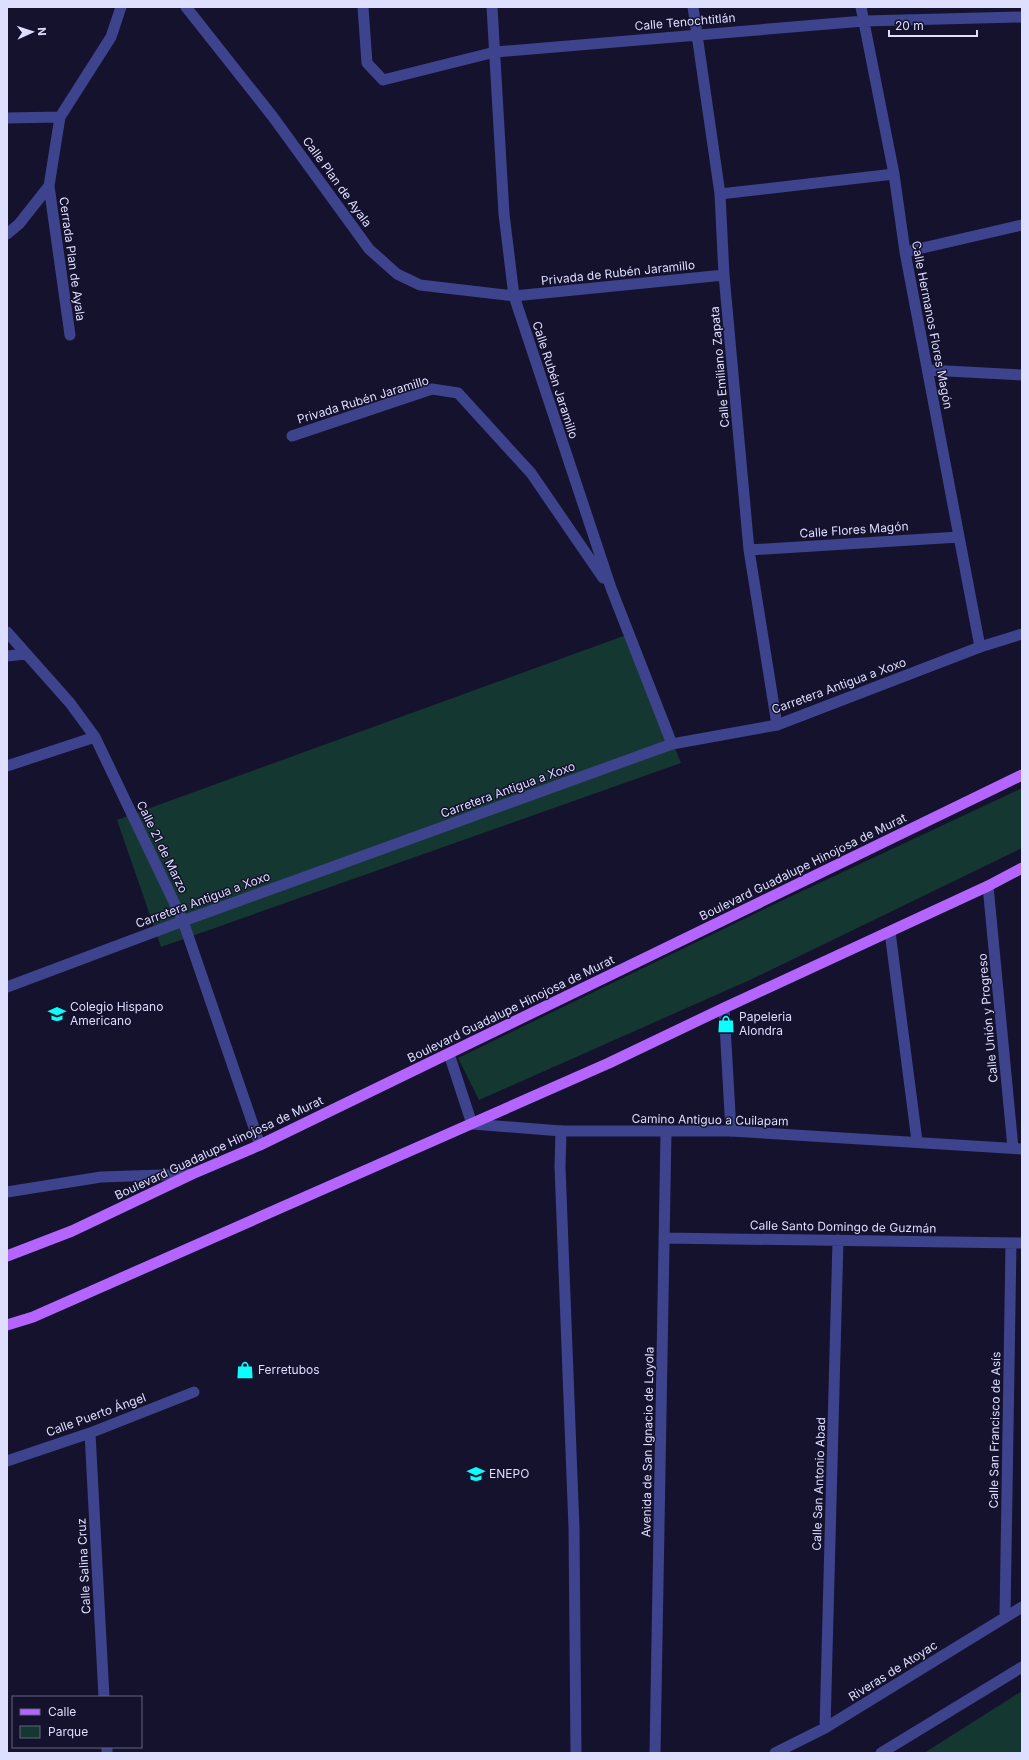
<svg xmlns="http://www.w3.org/2000/svg" width="1029" height="1760" viewBox="0 0 1029 1760" font-family="Inter,sans-serif">
<rect width="100%" height="100%" fill="#14122d"/>
<path fill="#153732" d="M 629,634 L 681,763 L 161,947 L 117,820 Z
M 1022,788 L 1022,848 L 752,979 L 479,1100 L 458,1058 L 781,901 Z
M 1022,1691 L 1022,1753 L 924,1753 Z"/>
<g fill="none" stroke-linecap="round" stroke-linejoin="round">
<path stroke="#3d438c" stroke-width="11" d="M 561,1131 L 560,1167 L 574,1528 L 576,1753"/>
<path stroke="#3d438c" stroke-width="11" d="M 186,7 L 273,117 L 369,249 L 397,274 L 420,285 L 514,296 L 724,275
M 363,7 L 367,63 L 383,80 L 495,52 L 864,21 L 1022,17
M 492,7 L 504,214 L 514,296 L 611,588 L 672,744
M 693,7 L 720,194 L 724,275 L 749,550 L 777,725
M 861,7 L 894,174 L 905,252 L 980,647
M 7,118 L 60,117
M 49,186 L 70,335
M 720,194 L 894,174
M 7,234 L 19,224 L 49,186 L 60,117 L 111,37 L 121,7
M 905,252 L 1022,225
M 928,370 L 1022,375
M 292,436 L 432,389 L 458,393 L 531,473 L 603,578
M 749,550 L 959,537
M 7,632 L 70,703 L 95,737 L 183,921 L 260,1145
M 7,656 L 26,654
M 7,766 L 95,737
M 988,886 L 1013,1148
M 890,932 L 917,1141
M 724,1008 L 731,1131
M 7,1192 L 101,1177 L 192,1174
M 664,1238 L 1022,1243
M 90,1433 L 104,1697
M 7,1461 L 90,1433 L 194,1392
M 1005,1617 L 1011,1243
M 825,1728 L 838,1240
M 107,1747 L 107,1753
M 655,1753 L 666,1132
M 775,1753 L 825,1728 L 1022,1607
M 881,1753 L 1022,1667"/>
<path stroke="#3d438c" stroke-width="11" d="M 7,987 L 183,921 L 672,744 L 777,725 L 980,647 L 1022,634
M 449,1054 L 472,1124 L 561,1131 L 731,1131 L 1022,1149"/>
<path stroke="#b465ff" stroke-width="11" d="M 7,1256 L 72,1231 L 192,1174 L 260,1145 L 1022,775
M 7,1325 L 33,1317 L 609,1063 L 724,1008 L 988,886 L 1022,868"/>
</g>
<defs>
<g id="school-bare" transform="scale(1.38)"><path d="M0-5L7-2L0 1L-7-2ZM-4 1L0 2.5L4 1V4Q0 6-4 4Z" fill="#0afffc" stroke="#14122d" stroke-width="2.5" paint-order="stroke"/></g>
<g id="shop-bare" transform="scale(1.38)"><path d="M-5-2.5h2.3a2.7 3.5 0 0 1 5.4 0H5L5.5 6h-11ZM-1.5-2.5h3a1.5 2.3 0 0 0-3 0Z" fill="#0afffc" stroke="#14122d" stroke-width="2.5" paint-order="stroke"/></g>
<g id="university-bare" transform="scale(1.38)"><path d="M0-5L7-2L0 1L-7-2ZM-4 1L0 2.5L4 1V4Q0 6-4 4Z" fill="#0afffc" stroke="#14122d" stroke-width="2.5" paint-order="stroke"/></g>
</defs>
<g fill-rule="evenodd">
<use href="#school-bare" x="57" y="1014"/>
<use href="#shop-bare" x="726" y="1024"/>
<use href="#shop-bare" x="245" y="1370"/>
<use href="#university-bare" x="476" y="1474"/>
</g>
<g text-anchor="middle" stroke-width="3" stroke-linejoin="round" paint-order="stroke">
<g font-size="12" fill="#dedeff" stroke="#14122d">
<text transform="translate(685 22) rotate(-5)" y="4">Calle Tenochtitlán</text>
<text transform="translate(337 182) rotate(54)" y="4">Calle Plan de Ayala</text>
<text transform="translate(72 259) rotate(82)" y="4">Cerrada Plan de Ayala</text>
<text transform="translate(618 273) rotate(-6)" y="4">Privada de Rubén Jaramillo</text>
<text transform="translate(932 325) rotate(79)" y="4">Calle Hermanos Flores Magón</text>
<text transform="translate(720 367) rotate(-95)" y="4">Calle Emiliano Zapata</text>
<text transform="translate(555 380) rotate(72)" y="4">Calle Rubén Jaramillo</text>
<text transform="translate(363 400) rotate(-17)" y="4">Privada Rubén Jaramillo</text>
<text transform="translate(854 530) rotate(-4)" y="4">Calle Flores Magón</text>
<text transform="translate(839 686) rotate(-20)" y="4">Carretera Antigua a Xoxo</text>
<text transform="translate(508 790) rotate(-20)" y="4">Carretera Antigua a Xoxo</text>
<text transform="translate(162 847) rotate(64)" y="4">Calle 21 de Marzo</text>
<text transform="translate(803 867) rotate(-26)" y="4">Boulevard Guadalupe Hinojosa de Murat</text>
<text transform="translate(203 900) rotate(-20)" y="4">Carretera Antigua a Xoxo</text>
<text transform="translate(511 1009) rotate(-26)" y="4">Boulevard Guadalupe Hinojosa de Murat</text>
<text transform="translate(988 1018) rotate(-95)" y="4">Calle Unión y Progreso</text>
<text transform="translate(710 1120) rotate(1)" y="4">Camino Antiguo a Cuilapam</text>
<text transform="translate(219 1148) rotate(-25)" y="4">Boulevard Guadalupe Hinojosa de Murat</text>
<text transform="translate(843 1227) rotate(1)" y="4">Calle Santo Domingo de Guzmán</text>
<text transform="translate(96 1415) rotate(-20)" y="4">Calle Puerto Ángel</text>
<text transform="translate(995 1430) rotate(-89)" y="4">Calle San Francisco de Asís</text>
<text transform="translate(648 1442) rotate(-89)" y="4">Avenida de San Ignacio de Loyola</text>
<text transform="translate(819 1484) rotate(-88)" y="4">Calle San Antonio Abad</text>
<text transform="translate(84 1566) rotate(-93)" y="4">Calle Salina Cruz</text>
<text transform="translate(893 1671) rotate(-32)" y="4">Riveras de Atoyac</text>
</g>
<g font-size="12" fill="#dedeff" stroke="#14122d" text-anchor="start">
<text x="70" y="1011">Colegio Hispano<tspan x="70" dy="14">Americano</tspan></text>
<text x="739" y="1021">Papeleria<tspan x="739" dy="14">Alondra</tspan></text>
<text x="258" y="1374">Ferretubos</text>
<text x="489" y="1478">ENEPO</text>
</g>
</g>
<rect width="1029" height="1760" fill="none" stroke="#dedeff" stroke-width="16"/>
<rect x="12" y="1696" width="130" height="52" fill="#14122d" stroke="#656481"/>
<rect x="20" y="1709" width="20" height="6" fill="#b465ff" stroke="#656481"/>
<text x="48" y="1716" font-size="12" fill="#dedeff">Calle</text>
<rect x="20" y="1726" width="20" height="12" fill="#153732" stroke="#656481"/>
<text x="48" y="1736" font-size="12" fill="#dedeff">Parque</text>
<g transform="translate(32 32) rotate(87)" stroke="#14122d" stroke-width="3" paint-order="stroke">
<path d="M0-3L7 15L0 10L-7 15Z" fill="#dedeff"/>
<text y="-6" font-size="11" font-weight="bold" text-anchor="middle" fill="#dedeff">N</text>
</g>
<path d="M889 30v6h88v-6" fill="none" stroke="#dedeff" stroke-width="2"/>
<text x="895" y="30" font-size="12" fill="#dedeff" stroke="#14122d" stroke-width="3" paint-order="stroke">20 m</text>
</svg>
